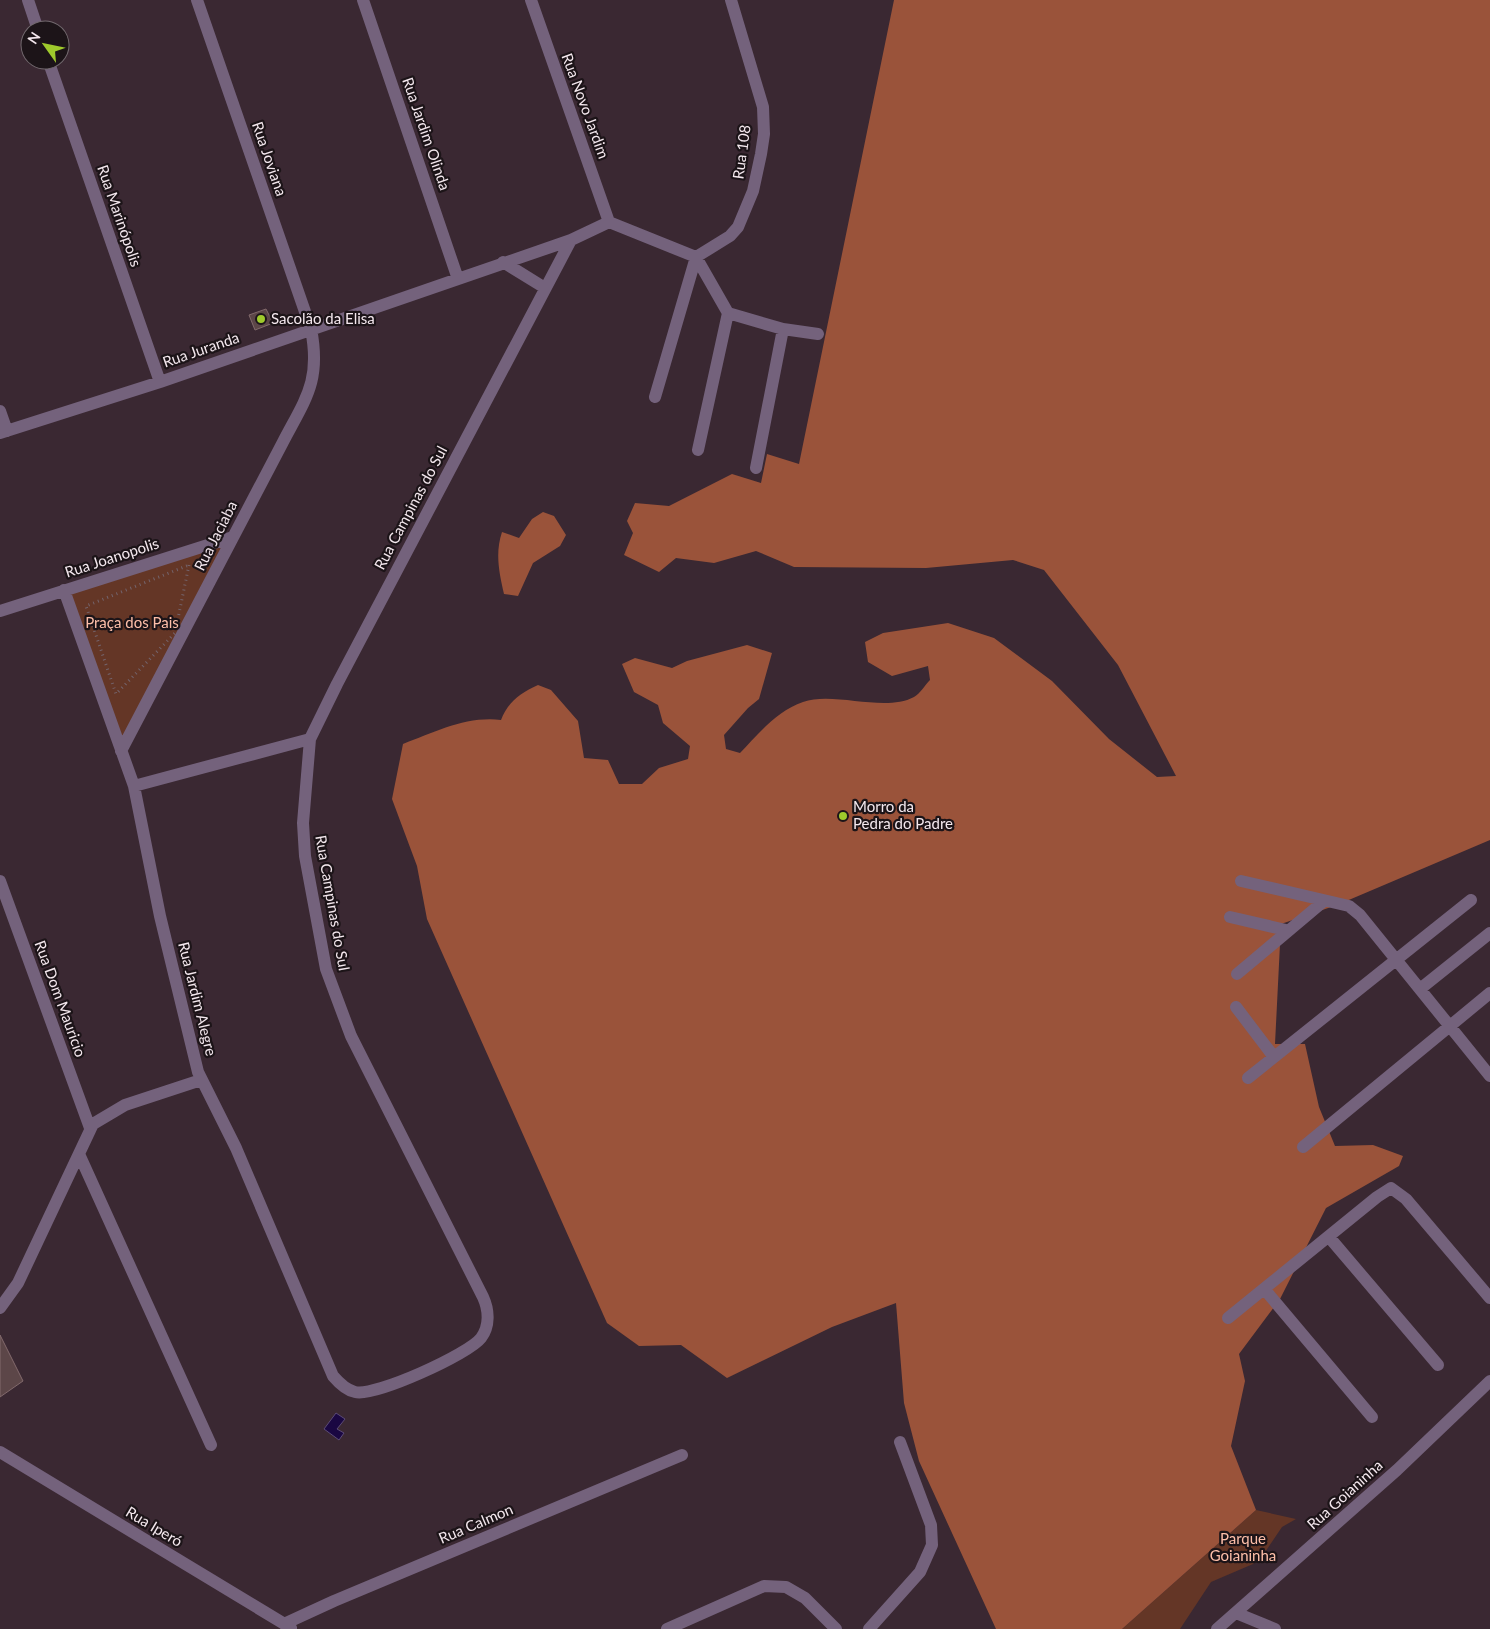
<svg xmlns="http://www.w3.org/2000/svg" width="1490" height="1629" viewBox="0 0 1490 1629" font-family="Lato,sans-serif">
<rect width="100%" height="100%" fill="#3a2832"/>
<path fill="#643626" d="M 232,535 L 122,750 L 67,592 Z
M 1256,1510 L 1296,1519 L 1282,1527 L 1261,1558 L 1253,1564 L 1211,1582 L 1180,1629 L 1122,1629 Z"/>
<path fill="#9a533a" d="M 894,0 L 1490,0 L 1490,840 L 1337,905 L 1281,924 L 1275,1044 L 1305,1044 L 1319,1107 L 1335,1146 L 1373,1145 L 1403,1156 L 1399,1166 L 1326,1208 L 1280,1299 L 1239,1354 L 1245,1381 L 1231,1446 L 1256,1510 L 1122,1629 L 996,1629 L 919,1461 L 904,1403 L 896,1303 L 832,1327 L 727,1378 L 681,1345 L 639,1346 L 607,1323 L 427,919 L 417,866 L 392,799 L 403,744 C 435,732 466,716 501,720 C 508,702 520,693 538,685 L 551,690 L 578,721 L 584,758 L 608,760 L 619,784 L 642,784 L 659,768 L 688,759 L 690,746 L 663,723 L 658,705 L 634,692 L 622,664 L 635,658 L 672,668 L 687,661 L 747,645 L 772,653 L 759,699 L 748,708 L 724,735 L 726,749 L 740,753 C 758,734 777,711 803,702 C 834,691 884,713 914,697 C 920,694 925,685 930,680 L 928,666 L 892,676 L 868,662 L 865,642 L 883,633 L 948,623 L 994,638 L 1052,681 L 1109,739 L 1157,777 L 1176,776 L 1118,665 L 1044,570 L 1013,560 L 926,568 L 794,567 L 756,551 L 714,563 L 676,558 L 659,572 L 624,555 L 633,533 L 627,521 L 635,503 L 669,506 L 732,474 L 761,483 L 767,454 L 799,464 Z
M 543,512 L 554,516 L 566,535 L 560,546 L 533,563 L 518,596 L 504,594 C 499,572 495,553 502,532 L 519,538 L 532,519 Z"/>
<path fill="#1a0742" stroke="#5b4a76" d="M 336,1413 L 345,1419 L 337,1429 L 344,1433 L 339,1440 L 324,1429 Z"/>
<path fill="#5c4648" stroke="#826a6c" d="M 266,309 L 273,323 L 255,330 L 249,315 Z
M 0,1335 L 23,1381 L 0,1397 Z"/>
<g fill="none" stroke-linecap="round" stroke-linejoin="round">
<path stroke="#74646c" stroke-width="3" stroke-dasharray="1 4" stroke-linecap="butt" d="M 189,565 L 175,633 L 116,694 L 86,606 Z"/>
<path stroke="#74627c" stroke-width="12" d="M 28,0 L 38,30
M 363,0 L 458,279
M 531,0 L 609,222
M 48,60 L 160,382
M 609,222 L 696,257 L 728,313 L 698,450
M 503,262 L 545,288
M 728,313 L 783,329 L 818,334
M 655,397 L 696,257 L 730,236 L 738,227 L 753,191 L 761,154 L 764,134 L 763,107 L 731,0
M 0,411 L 7,431
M 0,433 L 160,382 L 458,279 L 571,240 L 609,222
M 756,468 L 783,329
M 64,590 L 134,786 L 160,916 L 198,1072 L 236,1148 L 333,1376 C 339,1383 346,1390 355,1392 C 375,1397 469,1354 481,1338 C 490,1326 489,1310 483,1297 L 351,1036 L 326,969 L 305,856 L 303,823 L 310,739 L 337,684 L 571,240
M 0,611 L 233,537
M 121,751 L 283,442 C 306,398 321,381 311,329 L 197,0
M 134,786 L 310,739
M 0,881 L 90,1128
M 1241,881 L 1349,906 L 1360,915 L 1490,1076
M 1230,917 L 1286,930
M 1237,974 L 1324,901
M 1420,989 L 1490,933
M 1236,1007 L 1274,1057
M 1248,1078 L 1471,900
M 1303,1147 L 1490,993
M 79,1154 L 211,1445
M 1329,1237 L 1438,1365
M 1265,1290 L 1372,1417
M 0,1308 L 18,1283 L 93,1124 L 125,1105 L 201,1080
M 1228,1318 L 1377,1197 L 1391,1188 L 1406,1199 L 1490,1298
M 0,1452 L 291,1628
M 1236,1613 L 1275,1629
M 284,1624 L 334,1601 L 682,1455
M 667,1629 L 764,1586 L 786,1587 L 805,1598 L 836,1629
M 869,1629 L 920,1572 L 932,1545 L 931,1525 L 900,1442
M 1217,1629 L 1397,1470 L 1490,1381"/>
</g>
<g fill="#9fca2c" stroke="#1c1418" stroke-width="2">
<circle cx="261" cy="319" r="5"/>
<circle cx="843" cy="816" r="5"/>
</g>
<g text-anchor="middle" stroke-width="4.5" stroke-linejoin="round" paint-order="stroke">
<g font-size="15" fill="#f4e8ee" stroke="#1c1418">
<text transform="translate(585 106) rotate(70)" y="5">Rua Novo Jardim</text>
<text transform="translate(426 134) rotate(71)" y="5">Rua Jardim Olinda</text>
<text transform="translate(742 152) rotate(-82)" y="5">Rua 108</text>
<text transform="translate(269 159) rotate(71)" y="5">Rua Joviana</text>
<text transform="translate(119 216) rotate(71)" y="5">Rua Marinópolis</text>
<text transform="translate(201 350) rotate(-19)" y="5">Rua Juranda</text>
<text transform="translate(411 508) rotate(-62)" y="5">Rua Campinas do Sul</text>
<text transform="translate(216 536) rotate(-63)" y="5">Rua Jaciaba</text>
<text transform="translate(112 558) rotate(-18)" y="5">Rua Joanopolis</text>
<text transform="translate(332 903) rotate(80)" y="5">Rua Campinas do Sul</text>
<text transform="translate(60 999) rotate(70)" y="5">Rua Dom Mauricio</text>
<text transform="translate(197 999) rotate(76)" y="5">Rua Jardim Alegre</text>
<text transform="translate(1345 1495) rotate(-42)" y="5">Rua Goianinha</text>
<text transform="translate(476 1524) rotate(-23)" y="5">Rua Calmon</text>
<text transform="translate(154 1527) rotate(31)" y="5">Rua Iperó</text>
</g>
<g font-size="15" fill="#f4e8ee" stroke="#1c1418" text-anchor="start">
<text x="271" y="324">Sacolão da Elisa</text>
<text x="853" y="812">Morro da<tspan x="853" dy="17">Pedra do Padre</tspan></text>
</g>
<g font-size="15" fill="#febfa9" stroke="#1c1418">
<text x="132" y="628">Praça dos Pais</text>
<text x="1243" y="1544">Parque<tspan x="1243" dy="17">Goianinha</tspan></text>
</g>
</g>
<g transform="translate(45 45) rotate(303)"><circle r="24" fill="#1c1418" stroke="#72696e"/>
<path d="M0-4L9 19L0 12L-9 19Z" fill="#9fca2c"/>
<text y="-8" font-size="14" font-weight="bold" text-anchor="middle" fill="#f4e8ee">N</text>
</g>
</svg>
